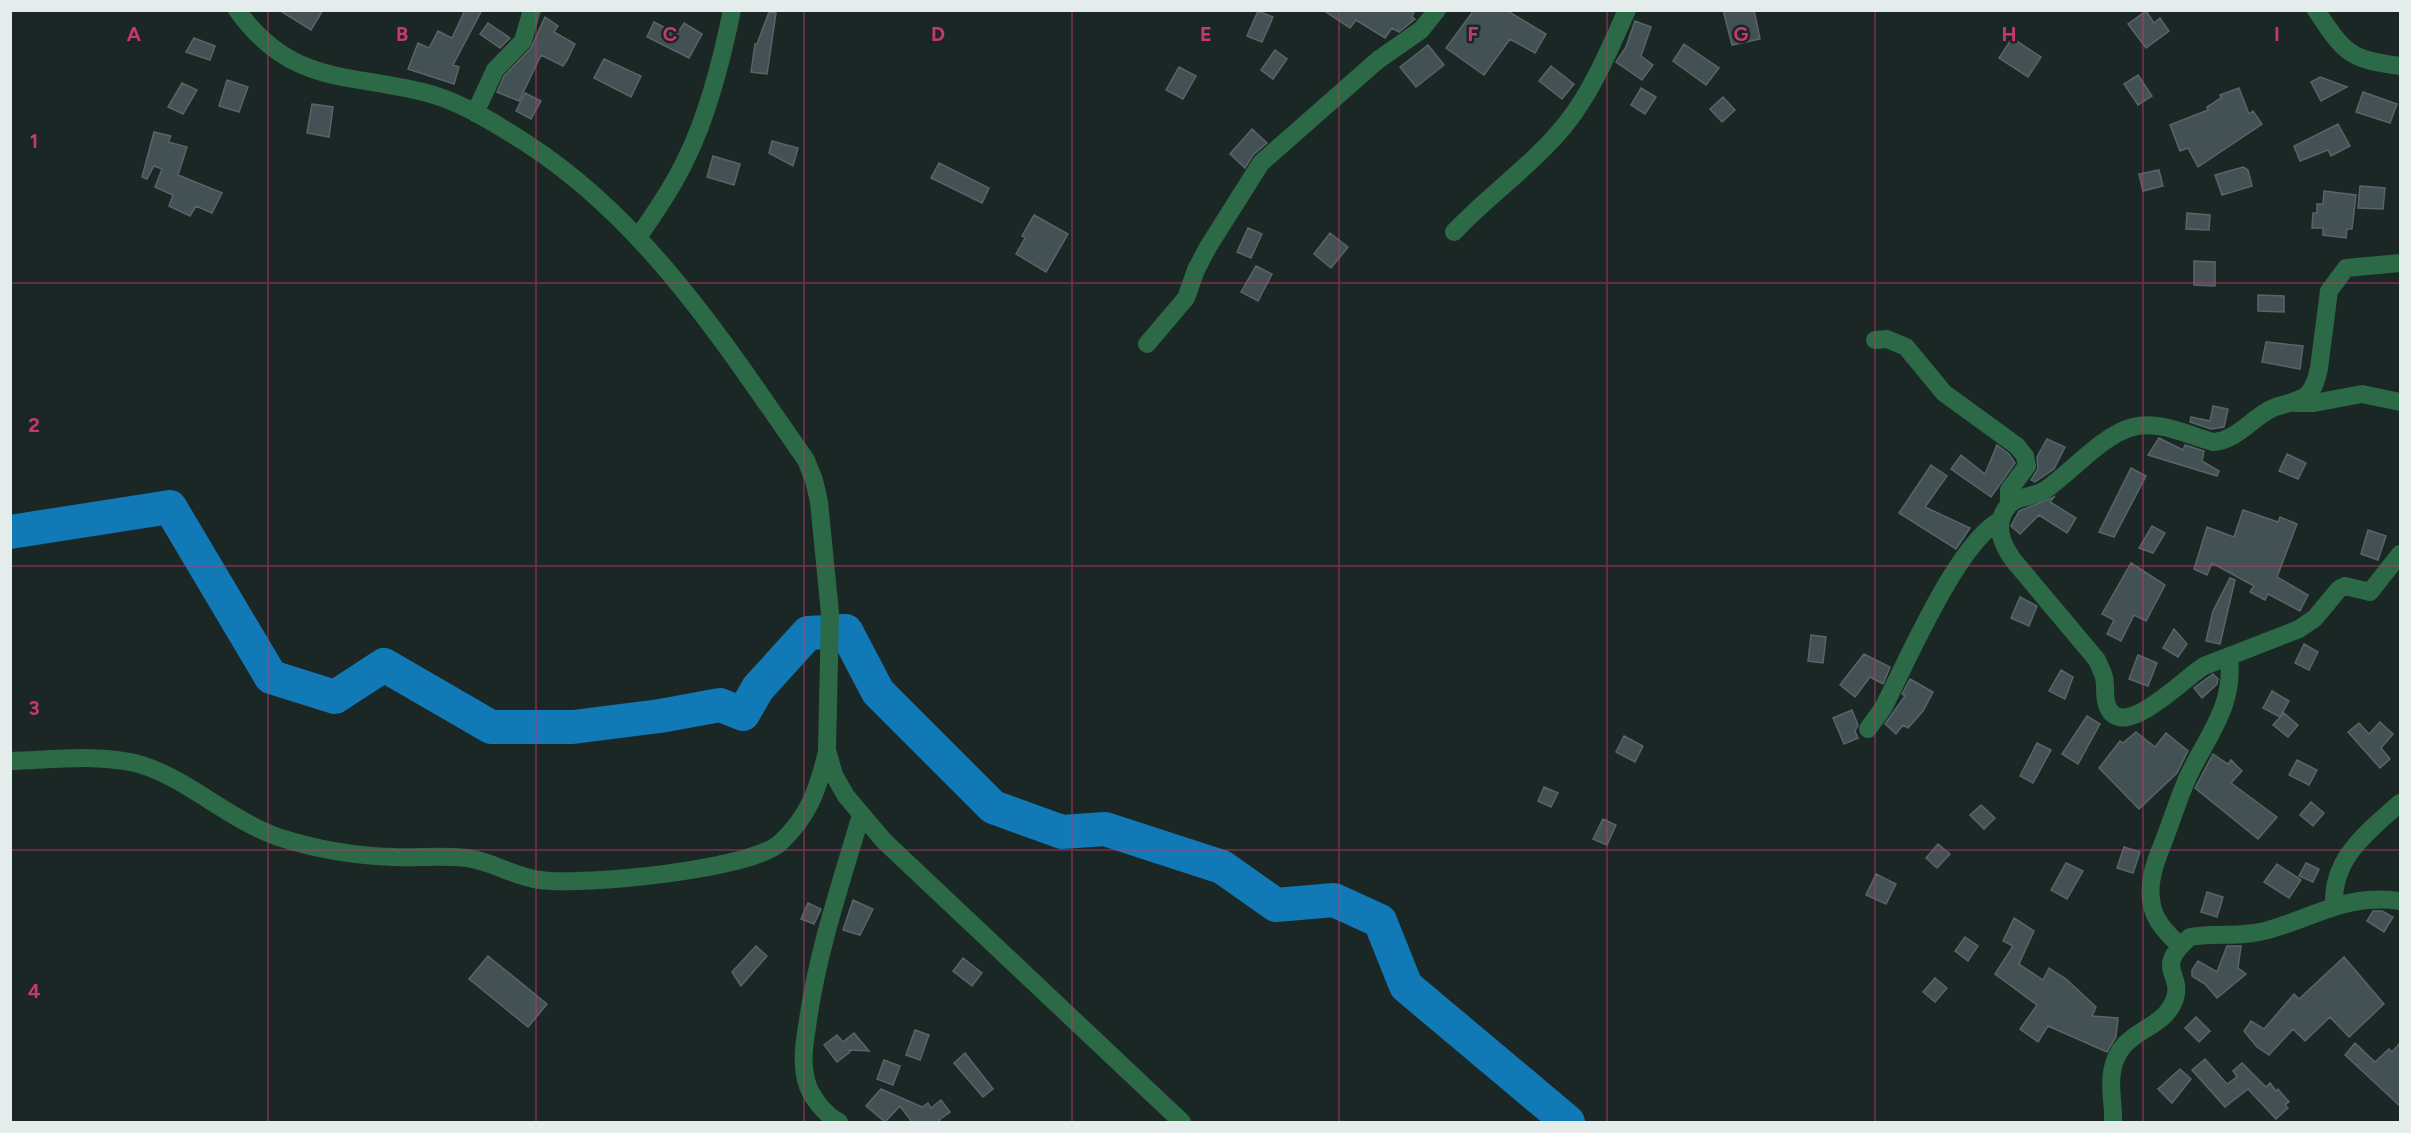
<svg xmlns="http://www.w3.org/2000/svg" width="2411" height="1133" viewBox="0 0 2411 1133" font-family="Figtree,sans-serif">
<rect width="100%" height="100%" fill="#1b2725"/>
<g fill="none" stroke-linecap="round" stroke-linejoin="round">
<path stroke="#1079b6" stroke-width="34" d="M 10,532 L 170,507 L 271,677 L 335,697 L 384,665 L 491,727 L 573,727 L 660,716 L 720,705 L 743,714 L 758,688 L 808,633 L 846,631 L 878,692 L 993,807 L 1062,832 L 1105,829 L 1222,867 L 1276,905 L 1334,900 L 1380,921 L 1406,986 L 1568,1122"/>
</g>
<path fill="#445154" stroke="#576568" stroke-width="1.5" d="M 279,10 L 323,10 L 311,30 Z
M 465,10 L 482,10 L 453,65 L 459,67 L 454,84 L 408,69 L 418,43 L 429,48 L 438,31 L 452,38 Z
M 1323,10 L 1415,10 L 1412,17 L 1415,19 L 1399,32 L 1392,28 L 1385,38 L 1356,20 L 1350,28 Z
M 1474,10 L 1506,10 L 1546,34 L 1535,53 L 1510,39 L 1484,75 L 1446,48 Z
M 1723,10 L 1754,10 L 1760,39 L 1732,45 Z
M 1258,11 L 1273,17 L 1262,42 L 1247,36 Z
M 2146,11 L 2154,23 L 2160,18 L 2169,31 L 2146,48 L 2128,24 Z
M 769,12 L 776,13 L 767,74 L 751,72 L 755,44 L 757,44 Z
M 545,17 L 558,26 L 554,32 L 575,44 L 567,60 L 563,66 L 541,55 L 519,101 L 497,92 L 504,76 L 531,48 Z
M 1635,21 L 1651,27 L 1641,56 L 1653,65 L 1642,80 L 1616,62 L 1626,47 Z
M 654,22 L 677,34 L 684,23 L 702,34 L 689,58 L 647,37 Z
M 488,23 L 510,38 L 500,48 L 480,34 Z
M 194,38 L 215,46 L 210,60 L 186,52 Z
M 2012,38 L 2041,57 L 2028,77 L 1999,58 Z
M 1684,44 L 1719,68 L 1706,85 L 1673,61 Z
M 1428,45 L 1444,65 L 1416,87 L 1400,67 Z
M 1275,50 L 1287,59 L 1273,79 L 1261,70 Z
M 604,59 L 641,76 L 631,97 L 594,78 Z
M 1551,66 L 1574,84 L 1562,99 L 1539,81 Z
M 1179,67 L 1196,76 L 1183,99 L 1166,90 Z
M 2138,75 L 2152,96 L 2138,105 L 2124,84 Z
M 2320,77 L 2347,87 L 2321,101 L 2311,82 Z
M 227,80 L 248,87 L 239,112 L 219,106 Z
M 182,83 L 197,90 L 183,114 L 168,107 Z
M 1641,88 L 1656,97 L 1645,114 L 1631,105 Z
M 2239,88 L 2249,114 L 2253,111 L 2262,124 L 2198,167 L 2188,148 L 2180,151 L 2170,125 L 2208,110 L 2207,107 L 2221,98 L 2220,95 Z
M 2363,92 L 2397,104 L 2390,123 L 2356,112 Z
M 525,93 L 541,101 L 531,119 L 516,111 Z
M 1723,97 L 1735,110 L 1722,122 L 1710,109 Z
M 312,104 L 333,107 L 329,137 L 307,133 Z
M 2338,124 L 2350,146 L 2331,156 L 2328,150 L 2300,161 L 2294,146 Z
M 1252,129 L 1267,143 L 1253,155 L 1245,168 L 1230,154 Z
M 154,132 L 171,136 L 168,142 L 187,147 L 178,175 L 222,193 L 212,213 L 196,206 L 190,216 L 169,206 L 173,195 L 155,187 L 162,169 L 154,166 L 147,179 L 142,177 Z
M 772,141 L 798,148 L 793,166 L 769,153 Z
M 713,156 L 740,164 L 734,185 L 707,177 Z
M 939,163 L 989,188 L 982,203 L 931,178 Z
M 2243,167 L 2248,170 L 2252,186 L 2222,195 L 2215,175 Z
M 2159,170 L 2163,186 L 2143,191 L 2139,174 Z
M 2360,186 L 2385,188 L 2383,209 L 2358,208 Z
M 2324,191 L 2356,195 L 2352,229 L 2347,229 L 2346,238 L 2323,235 L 2323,228 L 2312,228 L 2313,213 L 2317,213 L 2317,204 L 2323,204 Z
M 2187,213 L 2210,215 L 2209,230 L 2186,229 Z
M 1034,215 L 1068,234 L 1046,272 L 1016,254 L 1025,238 L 1022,236 Z
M 1248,228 L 1262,234 L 1251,258 L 1237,252 Z
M 1330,233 L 1348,247 L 1331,268 L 1314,254 Z
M 2194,261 L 2215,262 L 2215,286 L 2194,285 Z
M 1256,266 L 1272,274 L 1258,301 L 1241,292 Z
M 2258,295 L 2284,296 L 2284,312 L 2258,311 Z
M 2266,342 L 2303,346 L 2300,369 L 2262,362 Z
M 2213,406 L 2228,409 L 2224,427 L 2211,429 L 2190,422 L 2191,417 L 2210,421 Z
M 2159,438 L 2183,450 L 2185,445 L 2204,451 L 2202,461 L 2219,471 L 2217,476 L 2148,455 Z
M 2047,439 L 2065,447 L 2054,469 L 2035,482 L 2031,480 L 2038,469 L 2037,457 Z
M 1997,445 L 2009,454 L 2015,463 L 1991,497 L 1951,469 L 1961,455 L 1985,474 Z
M 2287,454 L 2306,463 L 2298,479 L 2279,471 Z
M 1931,465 L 1947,476 L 1925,507 L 1970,528 L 1956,549 L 1899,513 Z
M 2131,468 L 2146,476 L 2114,537 L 2099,532 Z
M 2054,497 L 2050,502 L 2076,518 L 2067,533 L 2039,515 L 2020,534 L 2011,526 L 2019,511 Z
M 2243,510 L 2278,522 L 2280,517 L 2297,524 L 2277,577 L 2308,595 L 2300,611 L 2268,594 L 2265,600 L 2250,592 L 2254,586 L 2212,563 L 2207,575 L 2194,569 L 2207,527 L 2234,537 Z
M 2152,526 L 2165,533 L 2153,553 L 2139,548 Z
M 2368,530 L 2386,536 L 2378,560 L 2361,554 Z
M 2131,563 L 2165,585 L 2146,621 L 2134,615 L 2121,641 L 2107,634 L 2114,620 L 2102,614 Z
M 2230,578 L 2235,580 L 2220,644 L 2206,641 L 2213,611 Z
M 2020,597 L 2037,606 L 2029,626 L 2011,618 Z
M 2174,629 L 2187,644 L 2178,657 L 2163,648 Z
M 1811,635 L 1826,637 L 1823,663 L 1808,661 Z
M 2304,644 L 2318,652 L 2309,670 L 2295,663 Z
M 1864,654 L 1890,667 L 1883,684 L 1870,677 L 1855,697 L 1840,685 Z
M 2138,655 L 2157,663 L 2148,686 L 2129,679 Z
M 2061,670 L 2073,677 L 2065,699 L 2049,691 Z
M 2213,674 L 2218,679 L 2217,684 L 2202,698 L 2194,688 Z
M 1910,679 L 1933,692 L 1923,711 L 1908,728 L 1903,725 L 1896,734 L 1885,724 L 1905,696 L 1902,694 Z
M 2272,691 L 2289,701 L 2280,717 L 2263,708 Z
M 1852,710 L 1858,725 L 1855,731 L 1858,738 L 1844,744 L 1833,718 Z
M 2284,713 L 2298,725 L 2288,737 L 2273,725 Z
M 2087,716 L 2100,724 L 2078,764 L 2062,754 Z
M 2380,722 L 2393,734 L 2381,748 L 2390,759 L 2380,768 L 2348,732 L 2359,723 L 2369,734 Z
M 2136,732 L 2155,747 L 2166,733 L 2188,751 L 2177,773 L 2139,809 L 2099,768 L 2120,741 L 2123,743 Z
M 1624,736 L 1643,746 L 1635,762 L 1616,752 Z
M 2037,743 L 2051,750 L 2033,783 L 2020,776 Z
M 2213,754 L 2228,764 L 2231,760 L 2242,771 L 2231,783 L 2277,817 L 2258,839 L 2195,788 Z
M 2297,760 L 2317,770 L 2309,785 L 2289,775 Z
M 1544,787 L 1558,793 L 1551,807 L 1538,801 Z
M 2311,802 L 2324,813 L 2313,826 L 2300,815 Z
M 1981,805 L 1995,818 L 1984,829 L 1970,815 Z
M 1603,819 L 1616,825 L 1607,845 L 1593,839 Z
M 1938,844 L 1950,854 L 1937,868 L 1926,858 Z
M 2124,847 L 2140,852 L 2133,873 L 2117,868 Z
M 2066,863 L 2083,871 L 2067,899 L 2051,890 Z
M 2306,863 L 2319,869 L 2313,882 L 2299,876 Z
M 2277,864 L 2301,880 L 2289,898 L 2264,882 Z
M 1876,874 L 1896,884 L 1886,904 L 1866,895 Z
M 2207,892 L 2223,897 L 2217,917 L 2201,912 Z
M 853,900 L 873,909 L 860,935 L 843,930 Z
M 808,903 L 821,909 L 814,924 L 801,919 Z
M 2373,911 L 2382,911 L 2393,917 L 2384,932 L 2367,921 Z
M 2014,918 L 2034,931 L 2019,964 L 2043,980 L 2049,968 L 2066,979 L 2096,1007 L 2092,1016 L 2118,1018 L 2116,1037 L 2107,1052 L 2048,1026 L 2038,1042 L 2020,1029 L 2037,1005 L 1995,974 L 2013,946 L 2003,941 Z
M 1965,937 L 1978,946 L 1968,961 L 1955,951 Z
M 756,946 L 767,956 L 741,986 L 732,972 Z
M 2227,946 L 2241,946 L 2238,968 L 2246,974 L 2217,998 L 2205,984 L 2192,976 L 2192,970 L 2198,961 L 2217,972 Z
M 488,956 L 547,1004 L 528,1027 L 469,979 Z
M 2344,957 L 2384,1004 L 2349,1037 L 2330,1017 L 2305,1041 L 2293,1029 L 2269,1055 L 2257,1047 L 2244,1031 L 2251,1021 L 2264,1029 L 2294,994 L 2299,999 Z
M 963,958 L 982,973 L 972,986 L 953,971 Z
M 1935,978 L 1947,988 L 1935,1002 L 1923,992 Z
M 2196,1017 L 2210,1031 L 2199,1042 L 2185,1028 Z
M 915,1030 L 929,1035 L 920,1060 L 906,1055 Z
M 854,1033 L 869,1051 L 849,1050 L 850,1052 L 837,1062 L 824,1045 L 837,1035 L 843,1042 Z
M 2355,1043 L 2375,1062 L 2389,1049 L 2392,1052 L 2400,1043 L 2400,1106 L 2345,1055 Z
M 965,1053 L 993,1089 L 983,1097 L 954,1063 Z
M 2205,1059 L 2227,1084 L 2237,1077 L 2233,1071 L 2242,1063 L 2266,1087 L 2270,1083 L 2276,1091 L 2278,1089 L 2289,1102 L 2285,1105 L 2288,1108 L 2276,1119 L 2248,1089 L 2225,1107 L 2192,1070 Z
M 884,1060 L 900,1066 L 893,1085 L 877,1079 Z
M 2180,1069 L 2191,1079 L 2172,1103 L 2158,1089 Z
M 881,1089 L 922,1107 L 928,1103 L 931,1108 L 941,1100 L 950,1112 L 939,1120 L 941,1122 L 912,1122 L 900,1106 L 885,1122 L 866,1106 Z"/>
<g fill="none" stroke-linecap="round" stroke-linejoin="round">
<path stroke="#2c6946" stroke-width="18" d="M 237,10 C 294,89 354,72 434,95 C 466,105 498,125 526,143 C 647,221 725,344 806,460 L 814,480 L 819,502 L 830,613 L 827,750 L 834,775 L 846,796 L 884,841 L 1182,1122
M 2316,10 C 2345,54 2349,59 2400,66
M 475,113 L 495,70 L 523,41 L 532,10
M 1454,232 C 1495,188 1550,154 1582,101 C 1600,73 1613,41 1627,10
M 639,236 C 656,211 674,185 687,157 C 709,112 722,59 732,10
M 2400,263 L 2346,268 L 2329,291 L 2319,368 C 2317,377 2315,387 2308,394 C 2298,403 2285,403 2273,408 C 2251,418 2238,440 2213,442 C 2188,435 2159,420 2133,427 C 2104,434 2072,471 2048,488 C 2034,499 2014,494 2005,510 C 1994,528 2003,546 2014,561 L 2097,660 C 2099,665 2102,671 2104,677 C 2106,686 2104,696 2107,705 C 2121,745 2185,677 2204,666 L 2299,629 L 2315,618 L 2339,589 L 2345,586 L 2370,592 L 2400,554
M 1875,340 L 1887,339 L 1906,347 L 1944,393 L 2017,446 L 2025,456 L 2027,466 L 2009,490 L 2009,505
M 1147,344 L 1186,298 L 1196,270 L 1208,247 L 1261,163 L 1378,60 L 1421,30 L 1437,10
M 2294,403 L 2314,403 L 2362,394 L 2400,402
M 1868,729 L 1883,708 C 1907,662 1958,541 2001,520
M 10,761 C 50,760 104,753 142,765 C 189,780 230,820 278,837 C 315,849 356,856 394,857 C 418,858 442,855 467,858 C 492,861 514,877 540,880 C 583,886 749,870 780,843 C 809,816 818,789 827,752
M 2334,905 C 2332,857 2368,832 2400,803
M 2180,946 C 2168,934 2155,922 2152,905 C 2147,884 2155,862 2163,843 C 2171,822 2178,800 2187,779 C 2207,735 2235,707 2229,656
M 839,1122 C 824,1114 810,1096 806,1080 C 801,1060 805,1040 808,1020 C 818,950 841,883 861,815
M 2113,1122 C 2114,1106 2109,1088 2112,1072 C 2119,1027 2164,1033 2175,998 C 2183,973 2153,969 2190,937 C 2216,932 2242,938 2268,930 C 2315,917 2347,893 2400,901"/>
</g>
<path fill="none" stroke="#c73871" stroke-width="1.5" stroke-opacity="0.55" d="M 268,10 L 268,1122M 536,10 L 536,1122M 804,10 L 804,1122M 1072,10 L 1072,1122M 1339,10 L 1339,1122M 1607,10 L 1607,1122M 1875,10 L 1875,1122M 2143,10 L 2143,1122M 10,283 L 2400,283M 10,566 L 2400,566M 10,850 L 2400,850"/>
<g font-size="20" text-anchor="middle" font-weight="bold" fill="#c73871" stroke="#1b2725" stroke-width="5" stroke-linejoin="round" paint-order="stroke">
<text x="134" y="41">A</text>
<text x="402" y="41">B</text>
<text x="670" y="41">C</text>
<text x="938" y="41">D</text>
<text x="1206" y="41">E</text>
<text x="1473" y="41">F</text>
<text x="1741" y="41">G</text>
<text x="2009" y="41">H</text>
<text x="2277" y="41">I</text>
<text x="34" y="148">1</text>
<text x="34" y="432">2</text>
<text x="34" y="715">3</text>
<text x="34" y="998">4</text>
</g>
<rect width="2411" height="1133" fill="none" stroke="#e5edec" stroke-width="24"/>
</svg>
